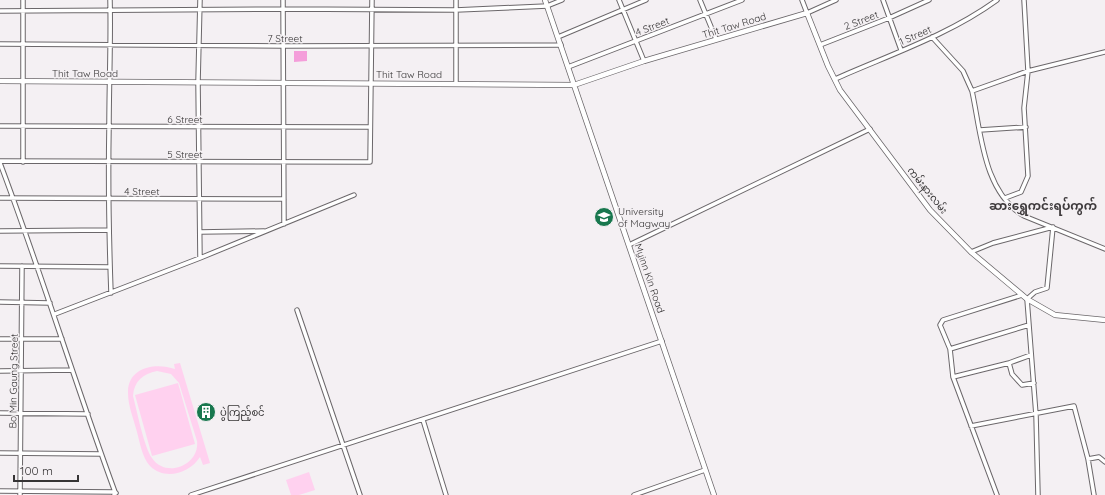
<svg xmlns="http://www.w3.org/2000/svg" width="1105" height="495" viewBox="0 0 1105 495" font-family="Quicksand,'Noto Sans Myanmar',sans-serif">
<rect width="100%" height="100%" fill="#f4f0f3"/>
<path fill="#ffd1ef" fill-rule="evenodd" d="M 180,363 L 210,463 L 203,465 L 200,457 C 190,473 165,481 150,466 C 142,457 140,443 137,432 C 134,420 128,406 128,393 C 127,367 156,362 175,369 L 174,364 ZM 157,371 L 171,374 L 179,383 L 197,441 C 200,465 166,479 152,458 C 144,447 137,411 133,396 C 134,381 143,374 157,371 Z
M 178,383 L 195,444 L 152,456 L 135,395 Z
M 309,472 L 315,490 L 299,495 L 291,495 L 286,480 Z"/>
<path fill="#f49eda" d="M 294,51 L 307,51 L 307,61 L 294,62 Z"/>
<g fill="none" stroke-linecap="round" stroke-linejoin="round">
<g stroke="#6b676a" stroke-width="5.5">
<path id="minor" d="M 23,0 L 23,162
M 110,0 C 111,43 109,85 109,128 C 108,183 109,238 111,293
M 200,0 L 198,82 L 200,258
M 283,0 L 284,224
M 619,0 L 644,61
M 700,0 L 716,39
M 802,0 L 807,13 L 836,0
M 883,0 L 901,50
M 0,11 L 283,9 L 456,10 L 547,6 L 562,0
M 558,37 L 646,0
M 932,37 L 963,71 L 972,91 L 1028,71 L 1105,52
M 0,44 L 283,46 L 561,45 L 560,43
M 820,45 L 889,18 L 929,0
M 568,67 L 742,0
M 835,79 C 889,55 949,35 997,0
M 456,83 L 456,0
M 972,91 C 981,132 983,192 1024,216 L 1105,249
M 0,126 L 370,127
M 980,130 L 1026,127
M 0,161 L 370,162 L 372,0
M 0,163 C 41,272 75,383 115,492 L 114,495
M 0,198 L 284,199
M 1005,198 L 1021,192 L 1028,176 L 1024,108 L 1028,71 L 1024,0
M 0,231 L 109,230
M 200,232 L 264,231
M 629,245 L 870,129
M 971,252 L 993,243 L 1053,227 L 1047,288 L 1035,292 L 1027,299 L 1036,415 L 1038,495
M 0,266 L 110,267
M 0,302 L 50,303
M 297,310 L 360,495
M 55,314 L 200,258 L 354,195
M 0,339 L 62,339
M 950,349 L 1029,325
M 1009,363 L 1012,374 L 1022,385 L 1034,383
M 0,371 L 72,370
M 953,377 L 1009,363 L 1031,355
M 0,413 L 88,414
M 423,420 L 446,495
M 971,426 L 1074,406 L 1088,459 L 1094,495
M 0,453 L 101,454
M 1088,459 L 1099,457 L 1105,462
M 0,491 L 115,492 L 116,493
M 20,495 L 22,266
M 191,495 L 662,341
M 634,495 L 705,470
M 997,495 L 953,377 L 950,349 L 940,325 L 943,320 L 1022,295"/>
</g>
<g stroke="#6b676a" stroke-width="6">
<path id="tertiary" d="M 545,0 L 714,495
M 0,81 L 574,85 L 644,61 L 807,13 L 828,66 L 840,90 L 930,210 L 971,252 L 1027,299 L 1055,315 L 1105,320"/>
</g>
<use href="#minor" stroke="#fff" stroke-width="3.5"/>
<use href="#tertiary" stroke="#fff" stroke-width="4.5"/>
</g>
<defs>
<g id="university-disc" transform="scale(1)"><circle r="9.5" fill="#18774e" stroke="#f4f0f3"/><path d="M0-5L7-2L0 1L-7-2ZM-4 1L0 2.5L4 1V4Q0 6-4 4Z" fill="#fff"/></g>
<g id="building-disc" transform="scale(1)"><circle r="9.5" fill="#18774e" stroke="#f4f0f3"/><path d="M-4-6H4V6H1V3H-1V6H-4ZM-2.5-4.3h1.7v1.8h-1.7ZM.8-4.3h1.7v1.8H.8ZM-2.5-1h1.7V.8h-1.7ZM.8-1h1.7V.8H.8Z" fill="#fff"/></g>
</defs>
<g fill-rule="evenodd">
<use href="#university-disc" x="604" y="217"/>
<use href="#building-disc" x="206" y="412"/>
</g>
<g text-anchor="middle" stroke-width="3" stroke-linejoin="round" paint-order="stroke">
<g font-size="10" fill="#363435" stroke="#f4f0f3">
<text transform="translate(861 20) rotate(-21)" y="4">2 Street</text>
<text transform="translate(734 25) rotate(-17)" y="4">Thit Taw Road</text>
<text transform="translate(652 26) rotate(-21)" y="4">4 Street</text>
<text transform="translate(915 35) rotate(-24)" y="4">1 Street</text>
<text x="285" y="42">7 Street</text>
<text x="85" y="77">Thit Taw Road</text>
<text x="409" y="78">Thit Taw Road</text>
<text x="185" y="123">6 Street</text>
<text x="185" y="158">5 Street</text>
<text transform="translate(928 190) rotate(51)" y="4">ကမ်းနားလမ်း</text>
<text x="142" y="195">4 Street</text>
<text transform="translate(650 278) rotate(71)" y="4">Myinn Kin Road</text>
<text transform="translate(13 381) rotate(-89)" y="4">Bo Min Gaung Street</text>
</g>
<g font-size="10" fill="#363435" stroke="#f4f0f3" text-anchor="start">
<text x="618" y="215">University<tspan x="618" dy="12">of Magway</tspan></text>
<text x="220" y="416">ပွဲကြည့်စင်</text>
</g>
<g font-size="12" font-weight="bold" fill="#3f3b3d" stroke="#f4f0f3">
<text x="1043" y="210">ဆားရွှေကင်းရပ်ကွက်</text>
</g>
</g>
<path d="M14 475v6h64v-6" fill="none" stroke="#363435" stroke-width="2"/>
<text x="20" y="475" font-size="12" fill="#363435" stroke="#f4f0f3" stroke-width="3" paint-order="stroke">100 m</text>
</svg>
